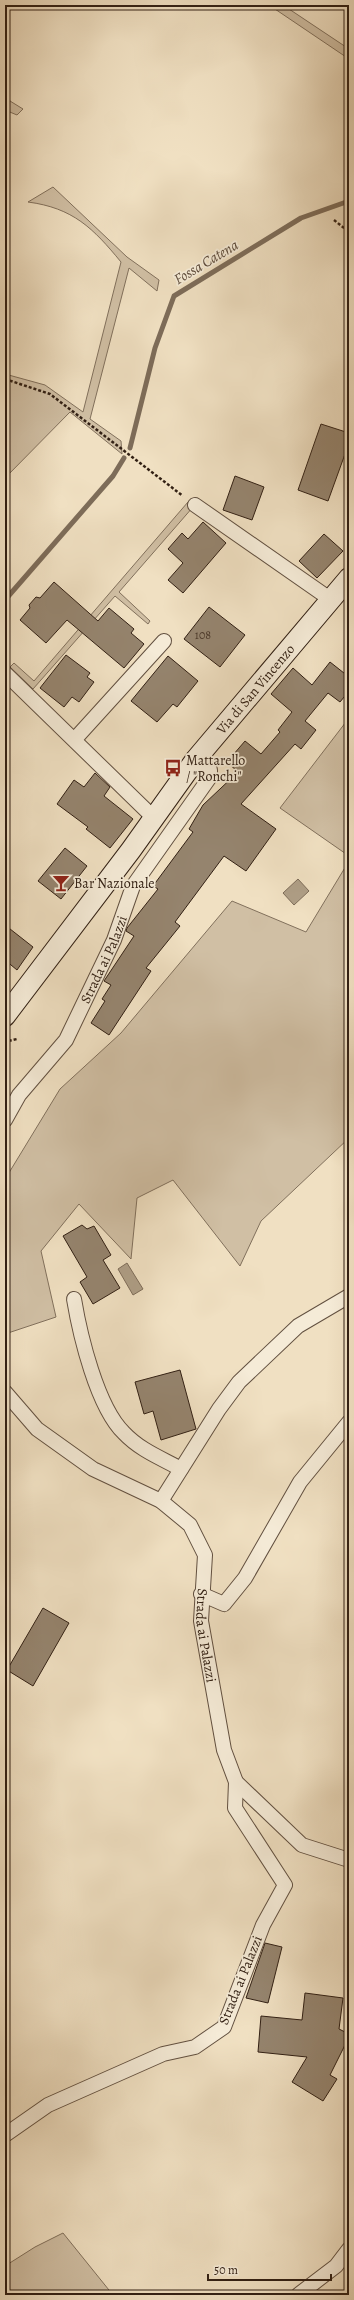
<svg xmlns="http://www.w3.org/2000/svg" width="354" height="2300" viewBox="0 0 354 2300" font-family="Alegreya,serif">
<rect width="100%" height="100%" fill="#f0e0c2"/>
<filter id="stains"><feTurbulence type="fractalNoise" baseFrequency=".005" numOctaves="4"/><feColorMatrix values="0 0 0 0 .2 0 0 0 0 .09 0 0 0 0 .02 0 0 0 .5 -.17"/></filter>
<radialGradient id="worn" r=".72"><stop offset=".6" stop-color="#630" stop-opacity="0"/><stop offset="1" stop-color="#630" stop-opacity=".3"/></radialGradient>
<path fill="#d0bfa4" stroke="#81705c" d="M 269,5 L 283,5 L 349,49 L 349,59 Z
M 5,94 L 10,101 L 23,109 L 17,115 L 5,110 Z
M 53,187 L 127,257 L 159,280 L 157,291 L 129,268 L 90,419 L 121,441 L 122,454 L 70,412 L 5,478 L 5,374 L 45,385 L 83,412 L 121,262 C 93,228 73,208 28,202 Z
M 188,502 L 193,507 L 119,592 L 150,621 L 148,624 L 115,596 L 33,689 L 10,667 L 14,663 L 34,681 Z
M 349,718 L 349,856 L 280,808 Z
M 349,861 L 349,1138 L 261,1221 L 240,1266 L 173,1180 L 137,1198 L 131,1259 L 79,1204 L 41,1251 L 56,1317 L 5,1334 L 5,1186 L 7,1176 L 60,1089 L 121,1033 L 232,901 L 306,932 Z
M 63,2233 L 113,2295 L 5,2295 L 5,2266 L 35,2247 Z"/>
<path fill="#af9f87" stroke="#7d6c59" d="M 298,879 L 309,891 L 294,905 L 283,893 Z
M 127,1263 L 143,1289 L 133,1295 L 118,1269 Z"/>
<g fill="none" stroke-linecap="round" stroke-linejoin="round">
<path stroke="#7d6c59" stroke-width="5" d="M 130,448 L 155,348 L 174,296 L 301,218 L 349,201
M 5,600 L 113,476 L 124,458"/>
</g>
<path fill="#95846e" stroke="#322014" d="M 321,424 L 349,433 L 349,443 L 328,501 L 298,490 Z
M 235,476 L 264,487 L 252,520 L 223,510 Z
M 203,522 L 226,543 L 183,593 L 168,580 L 183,563 L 168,549 L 182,533 L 188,539 Z
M 324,534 L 343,551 L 317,578 L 299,561 Z
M 54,582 L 98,621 L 109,608 L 134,629 L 131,633 L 144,644 L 124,668 L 67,620 L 46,643 L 20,620 L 30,608 L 29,605 L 36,597 L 40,598 Z
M 209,607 L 245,635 L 220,667 L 184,639 Z
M 66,655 L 90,673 L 87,677 L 94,682 L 79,702 L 72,697 L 64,707 L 40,688 Z
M 168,656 L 198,681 L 177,707 L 173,704 L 157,722 L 131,701 Z
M 330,662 L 349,677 L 349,691 L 340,702 L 328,693 L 305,721 L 316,730 L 301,749 L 295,744 L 241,804 L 276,829 L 246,871 L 224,856 L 175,922 L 180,926 L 146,968 L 151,971 L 109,1035 L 91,1023 L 105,1001 L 102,999 L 111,985 L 104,981 L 134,936 L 126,931 L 127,928 L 158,889 L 153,886 L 193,832 L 189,829 L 203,805 L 238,772 L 227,762 L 245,741 L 261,754 L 280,732 L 278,730 L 292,712 L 271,694 L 293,668 L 312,685 Z
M 95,773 L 110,787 L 104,796 L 133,819 L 110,848 L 86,829 L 88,827 L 57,804 L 74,780 L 84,787 Z
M 65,848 L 87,866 L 61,899 L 38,881 Z
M 5,925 L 33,947 L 17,970 L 5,960 Z
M 82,1225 L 87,1229 L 94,1226 L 111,1255 L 103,1260 L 120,1288 L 93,1304 L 80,1282 L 87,1277 L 63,1236 Z
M 180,1370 L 196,1429 L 161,1440 L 153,1411 L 144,1414 L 135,1382 Z
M 43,1608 L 69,1623 L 33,1686 L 7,1670 Z
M 265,1943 L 282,1947 L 268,2003 L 246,1998 Z
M 305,1993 L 343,1998 L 339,2029 L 349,2034 L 349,2037 L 330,2075 L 337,2079 L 323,2101 L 292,2082 L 307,2057 L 258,2052 L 261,2016 L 302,2020 Z"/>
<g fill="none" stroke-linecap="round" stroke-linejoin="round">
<g stroke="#625040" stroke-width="16">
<g id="street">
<path d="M 195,505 L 330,599"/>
<path d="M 5,673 L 154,818"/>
<path d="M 75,739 L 164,641"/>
<path id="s1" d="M 5,1120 L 19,1095 L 66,1040 L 114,940 L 133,886 L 210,777 L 210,770 L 196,759"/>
<path d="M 74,1299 C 80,1335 97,1407 124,1433 C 140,1450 161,1458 181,1469"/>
<path id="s2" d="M 5,1392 L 37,1429 L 93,1469 L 161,1501 L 190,1525 L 205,1555 L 201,1621 L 224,1750 L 236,1782 L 235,1808 L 285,1885 L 263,1925 L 224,2027 L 195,2047 L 163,2054 L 48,2105 L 5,2135"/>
<path d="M 161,1501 L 219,1409 L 239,1382 L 298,1326 L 349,1296"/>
<path d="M 201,1594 L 224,1604 L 245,1578 L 300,1482 L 349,1422"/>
<path d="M 236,1782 L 302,1845 L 349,1860"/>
<path d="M 298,2295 L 336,2266 L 349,2249"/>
</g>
</g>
<g stroke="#322014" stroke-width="22">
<g id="secondary">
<path id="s3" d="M 5,1016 L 131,850 L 196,759 L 349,578"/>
</g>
</g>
<path stroke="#322014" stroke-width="2.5" stroke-dasharray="3 2" stroke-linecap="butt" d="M 334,220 L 349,232
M 5,379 L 50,394 L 183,496
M 5,1044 L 8,1041 L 17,1039"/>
<use href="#street" stroke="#f5ebd7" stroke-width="14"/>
<use href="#secondary" stroke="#f5ebd7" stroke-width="20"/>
</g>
<defs>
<g id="bus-bare" transform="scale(1.38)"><path d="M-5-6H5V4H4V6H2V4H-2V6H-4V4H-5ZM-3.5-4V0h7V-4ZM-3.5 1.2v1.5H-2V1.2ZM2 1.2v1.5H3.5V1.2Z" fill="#8f2418" stroke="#f5ebd7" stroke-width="2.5" paint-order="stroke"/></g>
<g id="bar-bare" transform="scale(1.38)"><path d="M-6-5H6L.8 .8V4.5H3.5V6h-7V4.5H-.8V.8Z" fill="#8f2418" stroke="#f5ebd7" stroke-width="2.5" paint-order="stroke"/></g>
</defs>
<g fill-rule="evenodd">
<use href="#bus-bare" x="173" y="768"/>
<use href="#bar-bare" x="61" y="883"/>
</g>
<g text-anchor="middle" stroke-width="3.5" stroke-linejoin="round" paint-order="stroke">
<g font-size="12" fill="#4b392a">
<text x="203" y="639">108</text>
</g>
<g font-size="14" fill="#322014" stroke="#f5ebd7">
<text dy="5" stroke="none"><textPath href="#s3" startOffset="412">Via di San Vincenzo</textPath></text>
<text dy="5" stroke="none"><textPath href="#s1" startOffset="190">Strada ai Palazzi</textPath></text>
<text dy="5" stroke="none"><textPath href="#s2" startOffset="345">Strada ai Palazzi</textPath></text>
<text transform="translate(240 1980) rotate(-68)" y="5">Strada ai Palazzi</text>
</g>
<g font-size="14" fill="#322014" stroke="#f5ebd7" text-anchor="start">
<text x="186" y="765">Mattarello<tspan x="186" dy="16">/ "Ronchi"</tspan></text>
<text x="74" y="888">Bar Nazionale</text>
</g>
<g font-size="15" font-style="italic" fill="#5e4c3c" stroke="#f5ebd7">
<text transform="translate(206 262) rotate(-31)" y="5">Fossa Catena</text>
</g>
</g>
<rect width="354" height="2300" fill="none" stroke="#f0e0c2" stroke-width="20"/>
<rect x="6" y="6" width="342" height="2288" fill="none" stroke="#322014" stroke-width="2"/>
<rect x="10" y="10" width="334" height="2280" fill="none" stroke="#322014"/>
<path d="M208 2274v6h123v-6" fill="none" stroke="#322014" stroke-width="2"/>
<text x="214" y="2274" font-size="12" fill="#322014" stroke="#f5ebd7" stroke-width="3" paint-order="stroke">50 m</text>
<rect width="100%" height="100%" filter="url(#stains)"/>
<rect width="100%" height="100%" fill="url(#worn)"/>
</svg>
